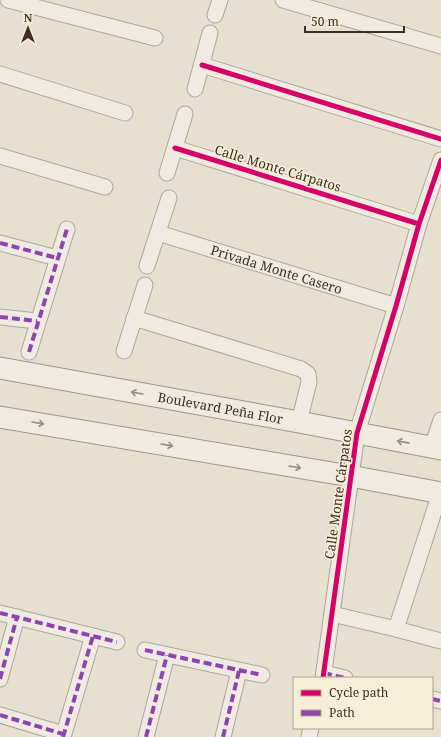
<svg xmlns="http://www.w3.org/2000/svg" width="441" height="737" viewBox="0 0 441 737" font-family="'Noto Serif',serif">
<rect width="100%" height="100%" fill="#e7e0d1"/>
<g fill="none" stroke-linecap="round" stroke-linejoin="round">
<g stroke="#ada599" stroke-width="17">
<g id="street">
<path d="M 8,0 L 155,38"/>
<path d="M 283,0 L 441,46"/>
<path d="M 215,15 L 220,0"/>
<path d="M 202,65 L 441,139"/>
<path d="M 0,74 L 125,113"/>
<path d="M 195,89 L 210,33"/>
<path d="M 175,148 L 419,224"/>
<path d="M 0,156 L 105,187"/>
<path d="M 167,173 L 185,114"/>
<path id="s1" d="M 158,233 L 396,306"/>
<path d="M 0,243 L 57,258"/>
<path d="M 147,266 L 169,198"/>
<path d="M 0,317 L 37,321"/>
<path d="M 134,318 L 301,369 L 308,374 L 309,382 L 299,422"/>
<path d="M 124,351 L 145,285"/>
<path d="M 29,352 L 67,229"/>
<path d="M 432,447 L 441,420"/>
<path d="M 0,613 L 117,642"/>
<path d="M 332,614 L 396,629 L 441,641"/>
<path d="M 396,629 L 440,493"/>
<path d="M 145,650 L 262,675"/>
<path d="M 324,673 L 345,678"/>
<path d="M 323,678 L 357,433 L 396,306 L 419,224 L 441,160"/>
<path d="M 0,679 L 17,617"/>
<path d="M 432,699 L 441,701"/>
<path d="M 0,715 L 63,734"/>
<path d="M 63,737 L 93,636"/>
<path d="M 146,737 L 167,655"/>
<path d="M 223,737 L 239,671"/>
<path d="M 309,737 L 311,728"/>
</g>
</g>
<g stroke="#9c958a" stroke-width="23">
<g id="secondary">
<path id="s2" d="M 0,368 L 299,422 L 441,449"/>
<path d="M 0,417 L 350,476 L 441,493"/>
</g>
</g>
<use href="#street" stroke="#efebe3" stroke-width="15"/>
<use href="#secondary" stroke="#efebe3" stroke-width="21"/>
<path stroke="#8e44ad" stroke-width="4" stroke-dasharray="8 4" stroke-linecap="butt" d="M 0,243 L 57,258
M 0,317 L 37,321
M 29,352 L 67,229
M 0,613 L 117,642
M 145,650 L 262,675
M 324,673 L 345,678
M 0,679 L 17,617
M 432,699 L 441,701
M 0,715 L 63,734
M 63,737 L 93,636
M 146,737 L 167,655
M 223,737 L 239,671"/>
<g stroke="#f7eed8" stroke-width="8">
<path id="cycleway" d="M 202,65 L 441,139
M 175,148 L 419,224
M 323,678 L 357,433 L 396,306 L 419,224 L 441,160"/>
</g>
<use href="#cycleway" stroke="#d6006c" stroke-width="5"/>
</g>
<defs><path id="oneway-shaft" d="M-6 0H5M1.5-3L5.5 0L1.5 3" fill="none" stroke-width="1.6" stroke-linecap="round" stroke-linejoin="round"/></defs>
<g stroke="#968c82">
<use href="#oneway-shaft" transform="translate(137 393) rotate(-170)"/>
<use href="#oneway-shaft" transform="translate(38 423) rotate(10)"/>
<use href="#oneway-shaft" transform="translate(403 442) rotate(-169)"/>
<use href="#oneway-shaft" transform="translate(167 445) rotate(10)"/>
<use href="#oneway-shaft" transform="translate(295 467) rotate(10)"/>
</g>
<g text-anchor="middle" stroke-width="3" stroke-linejoin="round" paint-order="stroke">
<g font-size="13" fill="#3d2e20" stroke="#f7eed8">
<text transform="translate(278 168) rotate(17)" y="5">Calle Monte Cárpatos</text>
<text dy="5" stroke="none"><textPath href="#s1" startOffset="124">Privada Monte Casero</textPath></text>
<text dy="5" stroke="none"><textPath href="#s2" startOffset="224">Boulevard Peña Flor</textPath></text>
<text transform="translate(338 494) rotate(-82)" y="5">Calle Monte Cárpatos</text>
</g>
</g>
<rect x="293" y="677" width="140" height="52" fill="#f7eed8" stroke="#ada18e"/>
<rect x="301" y="690" width="20" height="6" fill="#d6006c" stroke="#ada18e"/>
<text x="329" y="697" font-size="12" fill="#3d2e20">Cycle path</text>
<rect x="301" y="710" width="20" height="6" fill="#8e44ad" stroke="#ada18e"/>
<text x="329" y="717" font-size="12" fill="#3d2e20">Path</text>
<g transform="translate(28 28)" stroke="#f7eed8" stroke-width="3" paint-order="stroke">
<path d="M0-3L7 15L0 10L-7 15Z" fill="#3d2e20"/>
<text y="-6" font-size="11" font-weight="bold" text-anchor="middle" fill="#3d2e20">N</text>
</g>
<path d="M305 26v6h99v-6" fill="none" stroke="#3d2e20" stroke-width="2"/>
<text x="311" y="26" font-size="12" fill="#3d2e20" stroke="#f7eed8" stroke-width="3" paint-order="stroke">50 m</text>
</svg>
